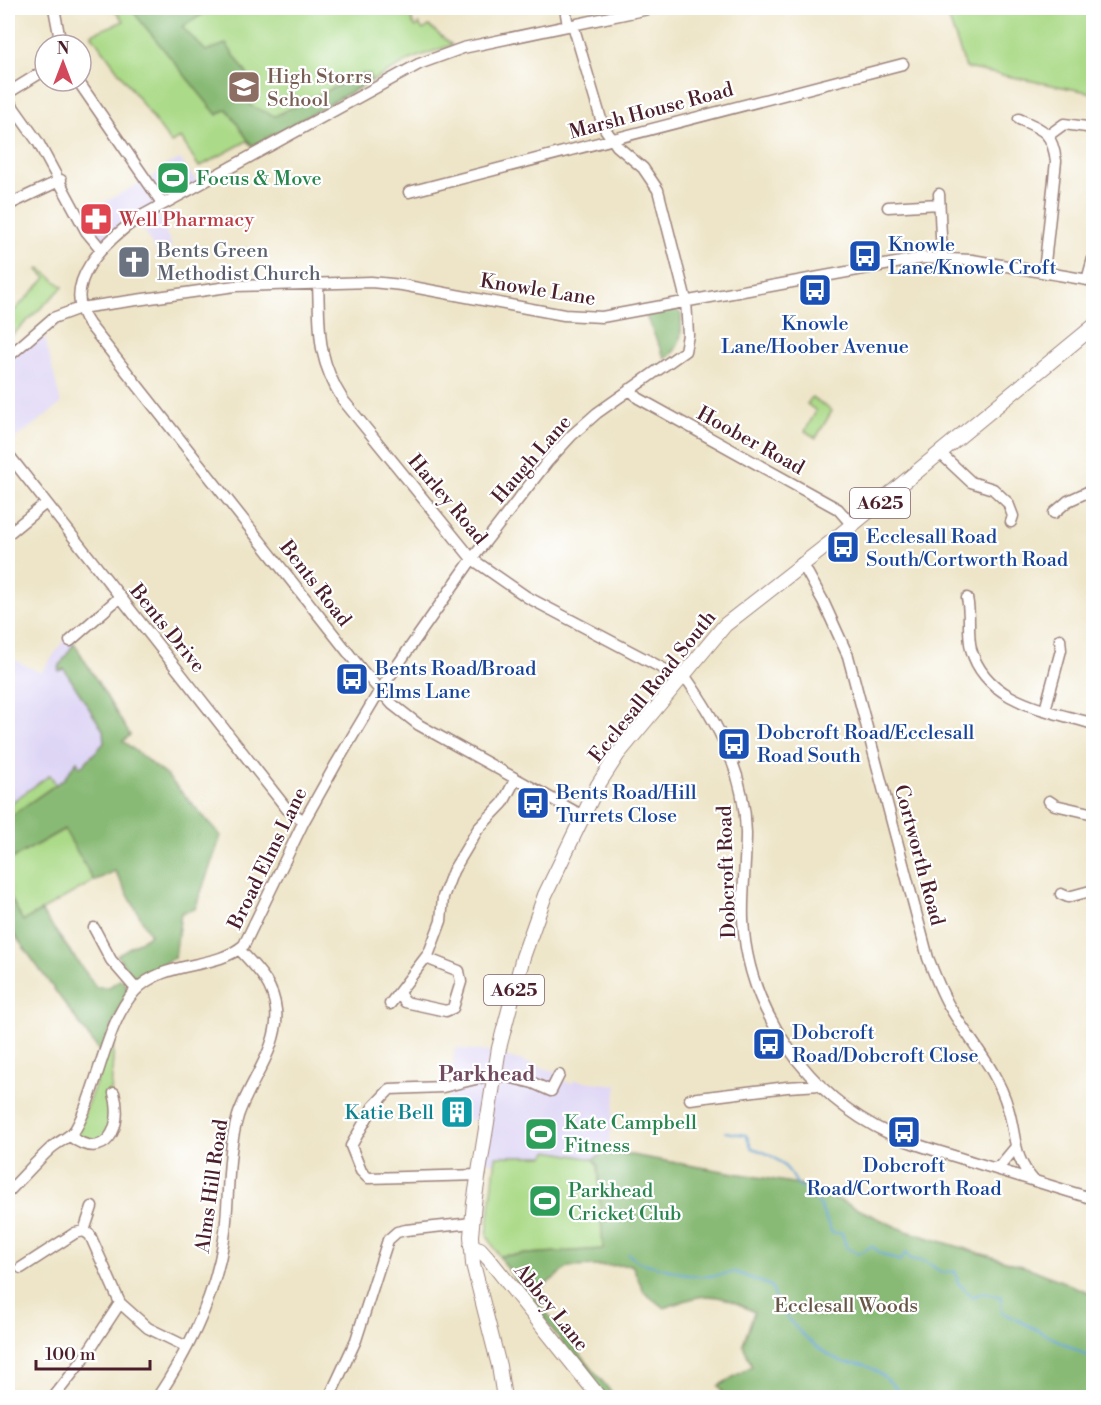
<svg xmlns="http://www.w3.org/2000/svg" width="1101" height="1405" viewBox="0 0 1101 1405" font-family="'Libre Bodoni',serif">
<rect width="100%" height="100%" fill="#fff"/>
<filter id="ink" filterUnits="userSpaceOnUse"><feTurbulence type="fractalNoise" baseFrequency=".0167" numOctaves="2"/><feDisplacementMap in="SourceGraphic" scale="12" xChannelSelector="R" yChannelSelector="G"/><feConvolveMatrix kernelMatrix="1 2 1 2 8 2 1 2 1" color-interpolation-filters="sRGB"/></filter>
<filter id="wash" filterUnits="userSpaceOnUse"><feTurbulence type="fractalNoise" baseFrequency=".008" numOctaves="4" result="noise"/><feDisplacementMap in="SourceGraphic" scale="24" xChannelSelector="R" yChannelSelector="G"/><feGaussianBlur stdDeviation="1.35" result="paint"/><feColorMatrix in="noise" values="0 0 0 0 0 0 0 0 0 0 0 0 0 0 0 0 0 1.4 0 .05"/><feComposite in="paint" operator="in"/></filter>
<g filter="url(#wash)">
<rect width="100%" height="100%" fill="#eee5c8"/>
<path fill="#ded5f5" d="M 180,159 L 198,183 L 155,208 L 172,246 L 157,254 L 138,219 L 101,249 L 79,216 L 166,169 L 165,165 Z
M 44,333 L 61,404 L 8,444 L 8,357 Z
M 67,636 L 74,643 L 130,735 L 43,793 L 94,881 L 24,921 L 8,926 L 8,657 L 41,673 Z
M 455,1048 L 490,1052 L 522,1061 L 556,1072 L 555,1078 L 572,1084 L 574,1080 L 617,1085 L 608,1151 L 593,1159 L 544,1156 L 496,1156 L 494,1162 L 482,1162 L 489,1119 L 445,1121 Z"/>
<path fill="#abda88" stroke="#7a7c5a" stroke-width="1.5" d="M 112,8 L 409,8 L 413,24 L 416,27 L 419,24 L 423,30 L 429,26 L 452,45 L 414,58 L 252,146 L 247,141 L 199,167 L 181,138 L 171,143 L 91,34 L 124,21 Z
M 945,8 L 1093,8 L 1093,93 L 966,68 Z
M 40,268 L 63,287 L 8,339 L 8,317 L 46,278 L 38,270 Z
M 812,397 L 832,411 L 816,438 L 805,431 L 816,411 L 807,404 Z
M 50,775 L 56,784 L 8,818 L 8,805 Z
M 65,829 L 94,881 L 23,921 L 8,893 L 8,861 Z
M 114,1037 L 109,1134 L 92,1144 L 78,1137 L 77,1131 Z
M 549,1151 L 593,1159 L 598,1166 L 604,1249 L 499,1256 L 487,1235 L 496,1156 L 544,1156 Z"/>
<path fill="#88ba74" stroke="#696c50" stroke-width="1.5" d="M 130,8 L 213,8 L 182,27 L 206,51 L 226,44 L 248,75 L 242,90 L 251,106 L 275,116 L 362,74 L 370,74 L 371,81 L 252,146 L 227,109 L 217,115 Z
M 675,309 L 681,314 C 682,333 682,349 665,359 L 646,316 Z
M 74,643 L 130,735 L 123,741 L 168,777 L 221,836 L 195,909 L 181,913 L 175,957 L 138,977 L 132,977 L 117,955 L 150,935 L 115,871 L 94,881 L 64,829 L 8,861 L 8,818 L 64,779 L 77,761 L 80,767 L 83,765 L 104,743 L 103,730 L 64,669 L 59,671 L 58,668 Z
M 8,893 L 23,921 L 41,911 L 96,987 L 109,987 L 121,979 L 129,989 L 100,1052 L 8,926 Z
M 608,1151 L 809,1186 L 903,1230 L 1032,1269 L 1093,1294 L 1093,1397 L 725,1397 L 718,1386 L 752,1366 L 743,1345 L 754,1312 C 714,1290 705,1293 664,1308 L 644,1292 L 632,1265 L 569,1267 L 532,1295 L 615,1397 L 605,1397 L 528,1298 L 499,1256 L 603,1249 L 598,1166 L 593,1159 Z"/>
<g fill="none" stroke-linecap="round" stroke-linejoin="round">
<path stroke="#62a2d5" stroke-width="2" d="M 725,1132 L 746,1135 L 752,1148 C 776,1155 787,1165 799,1187 L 813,1191 L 832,1233 L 842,1233 L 846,1247 L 858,1254 L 872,1246 L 880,1253 L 900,1261 L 906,1253 L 911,1259 L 927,1262 L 942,1273 L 955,1271 L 958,1283 L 973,1297 L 984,1292 L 1001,1297 L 1002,1312 L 1094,1359
M 628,1254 L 639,1262 L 692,1276 L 713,1276 L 735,1272 L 771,1286 C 779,1317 810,1345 838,1360 C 844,1364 853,1363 860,1364 C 877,1368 894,1384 904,1398
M 1055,1398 L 1061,1393 L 1070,1398"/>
</g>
</g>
<g filter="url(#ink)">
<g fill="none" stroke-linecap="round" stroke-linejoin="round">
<g stroke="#9c827a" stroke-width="13">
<path id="minor" d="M 54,8 L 61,45
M 565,8 L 568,26
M 78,81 L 162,203
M 8,93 L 45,70
M 8,100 L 38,142 L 86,231 L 101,249
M 1019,119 C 1044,130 1052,132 1056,161 L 1044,272
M 1049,135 L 1064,124 L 1094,128
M 409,192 L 903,64
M 939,194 L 942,257
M 8,205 L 61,180
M 888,207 L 939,204
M 1087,280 L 1094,255
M 318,283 C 320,331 316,357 343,400 L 472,559 L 527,597 L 681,678
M 8,357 L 53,318 L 80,308 L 235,286 L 371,282 L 402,285 L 564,315 L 602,317 L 923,258 L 972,260 L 1094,281
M 630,389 L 638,398 L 838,509 L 852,525
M 939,452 L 971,482 L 993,489 L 1008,503 L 1013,516 L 1011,522
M 8,454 L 287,809 L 304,821
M 1054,513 L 1068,501 L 1094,489
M 8,534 L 46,503
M 802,563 L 823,601 L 848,656 L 928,958 C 935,975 941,993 951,1009 C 971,1043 997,1069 1008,1108 C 1017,1138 1012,1156 1034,1181
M 967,598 C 971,615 967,632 971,649 C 986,703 1047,710 1094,724
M 70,641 L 120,597
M 684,675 C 718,723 745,773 746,833 C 746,862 742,891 743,919 C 747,1010 808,1096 890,1134 C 913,1145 939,1151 963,1159 C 1007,1172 1050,1186 1094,1199
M 1045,710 L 1061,650 L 1060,639
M 1049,801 L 1055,805 L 1094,814
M 583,816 L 419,725 L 392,704 L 361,669 L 89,324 C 59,283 106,241 138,218 L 419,64 L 463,48 L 653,8
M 1061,894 L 1068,897 L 1094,890
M 94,928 L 111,960 L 136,989
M 399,993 L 405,1002 L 446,1011 L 453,1008 L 461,982 L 459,971 L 426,958
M 390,1004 L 429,953 L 441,921 L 443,897 L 453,871 L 478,829 L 503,803 L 515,780
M 690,1099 L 787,1087 L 821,1085
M 70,1136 C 106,1164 124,1126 114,1093
M 993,1168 L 1000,1166 L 1015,1148
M 480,1175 L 368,1178 L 361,1171 L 351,1146 L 373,1107 L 390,1089 L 443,1087 L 496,1074 L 533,1083 L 551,1091 L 559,1075
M 8,1192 C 22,1178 35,1163 50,1149 C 57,1142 69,1138 75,1130 C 97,1093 106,1021 135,991 C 165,959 214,971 244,945 L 304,821 L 336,764 L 380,690 L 472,559 L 548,461 L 571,436 L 597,413 L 685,351 L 688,335 L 686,300 L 658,190 L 643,168 L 617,146 L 603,126 L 573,25
M 84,1231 L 92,1207
M 21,1268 L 75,1233 L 84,1231 L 90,1235 L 120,1303 L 148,1328 L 187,1347
M 53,1398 L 82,1361 L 120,1303
M 157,1398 C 189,1350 215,1296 224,1239 C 230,1197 226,1157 238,1116 C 249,1082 280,1047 276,1010 C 273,982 256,968 239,949
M 329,1398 L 356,1340 L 388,1240 L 397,1232 L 406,1230 L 472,1223"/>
</g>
<g stroke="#9c827a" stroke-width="16">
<path id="major" d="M 471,1246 L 480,1249 L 488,1258 L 600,1398
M 504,1398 L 499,1366 L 473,1264 L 471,1236 L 474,1203 L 499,1048 L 523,957 L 545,895 L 598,785 L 618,754 L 725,625 L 835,539 L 1094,326"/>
</g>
<use href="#minor" stroke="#fff" stroke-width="10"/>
<use href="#major" stroke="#fff" stroke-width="14"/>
</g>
</g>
<defs>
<g id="school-square" transform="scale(1.725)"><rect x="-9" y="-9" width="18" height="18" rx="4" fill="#8d6e63" stroke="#fff"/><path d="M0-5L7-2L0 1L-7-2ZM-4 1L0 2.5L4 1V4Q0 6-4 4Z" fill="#fff"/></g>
<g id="stadium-square" transform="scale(1.725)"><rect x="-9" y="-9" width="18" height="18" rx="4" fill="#2e9e5b" stroke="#fff"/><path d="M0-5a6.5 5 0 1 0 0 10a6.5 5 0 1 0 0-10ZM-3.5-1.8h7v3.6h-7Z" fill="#fff"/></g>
<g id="pharmacy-square" transform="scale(1.725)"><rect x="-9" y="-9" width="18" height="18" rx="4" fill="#e0444e" stroke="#fff"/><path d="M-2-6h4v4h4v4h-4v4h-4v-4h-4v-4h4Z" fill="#fff"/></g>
<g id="bus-square" transform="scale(1.725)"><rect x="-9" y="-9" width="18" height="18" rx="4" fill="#1a4fb4" stroke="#fff"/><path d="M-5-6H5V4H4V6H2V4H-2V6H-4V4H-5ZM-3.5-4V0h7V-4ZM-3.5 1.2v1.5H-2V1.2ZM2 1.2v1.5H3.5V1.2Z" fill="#fff"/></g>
<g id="church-square" transform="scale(1.725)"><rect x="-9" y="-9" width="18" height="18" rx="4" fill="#6b7280" stroke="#fff"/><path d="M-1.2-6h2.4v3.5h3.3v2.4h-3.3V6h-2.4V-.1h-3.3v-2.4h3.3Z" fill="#fff"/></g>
<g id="building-square" transform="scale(1.725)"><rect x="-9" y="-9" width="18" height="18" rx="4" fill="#0f9aa8" stroke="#fff"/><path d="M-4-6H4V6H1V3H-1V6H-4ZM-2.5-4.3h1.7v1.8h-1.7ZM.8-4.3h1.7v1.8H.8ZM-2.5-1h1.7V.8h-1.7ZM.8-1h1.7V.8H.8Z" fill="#fff"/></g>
</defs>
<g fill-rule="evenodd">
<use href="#school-square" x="244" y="87"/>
<use href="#stadium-square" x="173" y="178"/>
<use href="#pharmacy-square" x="96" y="219"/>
<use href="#bus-square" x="865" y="256"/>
<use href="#church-square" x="134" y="262"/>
<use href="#bus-square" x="815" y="290"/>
<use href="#bus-square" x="843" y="547"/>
<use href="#bus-square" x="352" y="679"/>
<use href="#bus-square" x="734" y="744"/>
<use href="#bus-square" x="533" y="803"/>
<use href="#bus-square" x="769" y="1044"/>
<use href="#building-square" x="457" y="1112"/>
<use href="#bus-square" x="904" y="1132"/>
<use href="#stadium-square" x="541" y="1134"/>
<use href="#stadium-square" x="545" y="1201"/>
</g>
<g text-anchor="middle" stroke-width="4.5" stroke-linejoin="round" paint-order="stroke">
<g fill="#fff" stroke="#80626b" stroke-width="1.5">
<rect x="850" y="488" width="60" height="30" rx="4.5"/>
<rect x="484" y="975" width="60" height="30" rx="4.5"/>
</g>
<g font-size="18" font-weight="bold" fill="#4a1f2b">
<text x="880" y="509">A625</text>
<text x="514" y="996">A625</text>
</g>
<g font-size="20" fill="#785e54" stroke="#fff" text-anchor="start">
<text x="267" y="83">High Storrs<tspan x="267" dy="23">School</tspan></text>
</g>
<g font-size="20" fill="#4a1f2b" stroke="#fff">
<text transform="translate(651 110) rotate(-15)" y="7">Marsh House Road</text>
<text transform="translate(538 289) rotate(9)" y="7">Knowle Lane</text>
<text transform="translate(751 440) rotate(29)" y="7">Hoober Road</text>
<text transform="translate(531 459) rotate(-49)" y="7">Haugh Lane</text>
<text transform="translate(448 499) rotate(50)" y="7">Harley Road</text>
<text transform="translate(316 583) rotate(52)" y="7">Bents Road</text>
<text transform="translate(168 628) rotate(51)" y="7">Bents Drive</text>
<text transform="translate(652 686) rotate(-51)" y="7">Ecclesall Road South</text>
<text transform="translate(920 855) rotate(75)" y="7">Cortworth Road</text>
<text transform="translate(267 858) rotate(-64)" y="7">Broad Elms Lane</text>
<text transform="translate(726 872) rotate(-92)" y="7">Dobcroft Road</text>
<text transform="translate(211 1186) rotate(-82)" y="7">Alms Hill Road</text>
<text transform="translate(552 1307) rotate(51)" y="7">Abbey Lane</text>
</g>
<g font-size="20" fill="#27864d" stroke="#fff" text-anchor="start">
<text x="196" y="185">Focus &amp; Move</text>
<text x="564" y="1129">Kate Campbell<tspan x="564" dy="23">Fitness</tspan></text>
<text x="568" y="1197">Parkhead<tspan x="568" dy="23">Cricket Club</tspan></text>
</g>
<g font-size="20" fill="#be3a42" stroke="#fff" text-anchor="start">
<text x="119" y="226">Well Pharmacy</text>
</g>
<g font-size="20" fill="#164399" stroke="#fff" text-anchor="start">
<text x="888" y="251">Knowle<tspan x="888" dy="23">Lane/Knowle Croft</tspan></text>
<text x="815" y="330" text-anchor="middle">Knowle<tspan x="815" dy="23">Lane/Hoober Avenue</tspan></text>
<text x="866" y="543">Ecclesall Road<tspan x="866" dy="23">South/Cortworth Road</tspan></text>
<text x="375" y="675">Bents Road/Broad<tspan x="375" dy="23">Elms Lane</tspan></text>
<text x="757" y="739">Dobcroft Road/Ecclesall<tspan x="757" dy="23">Road South</tspan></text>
<text x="556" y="799">Bents Road/Hill<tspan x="556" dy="23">Turrets Close</tspan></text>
<text x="792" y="1039">Dobcroft<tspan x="792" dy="23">Road/Dobcroft Close</tspan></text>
<text x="904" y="1172" text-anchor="middle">Dobcroft<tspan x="904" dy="23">Road/Cortworth Road</tspan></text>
</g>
<g font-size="20" fill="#5b616d" stroke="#fff" text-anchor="start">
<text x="157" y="257">Bents Green<tspan x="157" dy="23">Methodist Church</tspan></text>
</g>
<g font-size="20" fill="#0d838f" stroke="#fff" text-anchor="end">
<text x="434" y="1119">Katie Bell</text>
</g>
<g font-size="20" fill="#675747" stroke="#fff">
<text x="846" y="1312">Ecclesall Woods</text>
</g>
<g font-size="21" font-weight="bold" fill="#724b60" stroke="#fff">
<text x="487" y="1081">Parkhead</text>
</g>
</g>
<rect width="1101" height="1405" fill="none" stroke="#fff" stroke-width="30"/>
<g transform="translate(63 63)"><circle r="28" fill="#ffffff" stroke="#b7a5aa" stroke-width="1.5"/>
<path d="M0-4.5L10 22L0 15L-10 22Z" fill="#d1495b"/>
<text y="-9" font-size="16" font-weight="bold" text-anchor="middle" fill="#4a1f2b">N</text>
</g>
<path d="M36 1360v9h114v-9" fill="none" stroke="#4a1f2b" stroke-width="3"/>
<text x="45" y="1360" font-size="18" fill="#4a1f2b" stroke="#ffffff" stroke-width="4.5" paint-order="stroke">100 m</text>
</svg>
